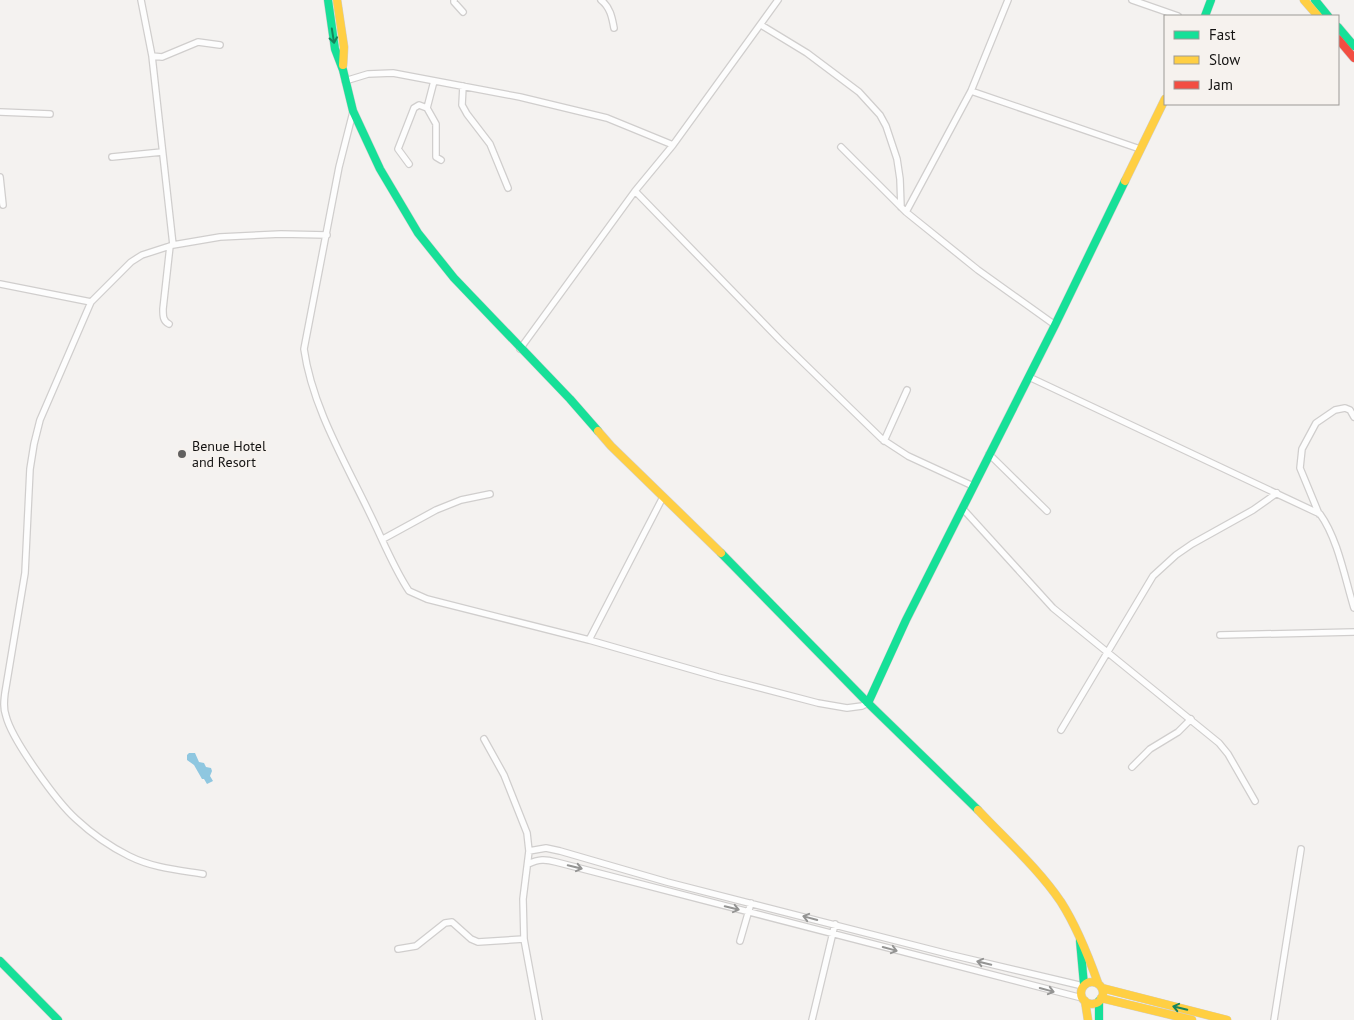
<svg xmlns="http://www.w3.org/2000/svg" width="1354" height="1020" viewBox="0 0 1354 1020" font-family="'PT Sans',sans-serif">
<rect width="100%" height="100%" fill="#f4f2f0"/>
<path fill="#8fc7e0" d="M 189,753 L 195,753 L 199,762 L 204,763 L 206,767 L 211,768 L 212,771 L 210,776 L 213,781 L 207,784 L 204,779 L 202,779 L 194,765 L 187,760 L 187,755 Z"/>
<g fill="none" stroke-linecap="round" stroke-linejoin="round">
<g stroke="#d0cecd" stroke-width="8">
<path id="street" d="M 141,0 L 152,56 L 173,245
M 454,0 L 454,2 L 463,12
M 601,0 C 610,7 612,17 614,28
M 1132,0 L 1178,16
M 761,25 L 807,53 L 859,92 L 880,115 L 886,126 L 897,159 L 900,179 L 901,207
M 152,56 L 162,57 L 198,42 L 220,45
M 345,81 L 368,74 L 393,73 L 520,97 L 607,118 L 673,145
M 463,86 L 462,105 L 467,114 L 490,144 L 508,188
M 971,91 L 1140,149
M 427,108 L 434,81
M 0,112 L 50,114
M 353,112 L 339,167 L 304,349 C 312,406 344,460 369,512 C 382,538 393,567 409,591 L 427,599 L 589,640 L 718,677 L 818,703 L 847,708 L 862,706 L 868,703
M 841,147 L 906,212 L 978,270 L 1055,325
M 112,157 L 162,152
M 409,164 L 398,149 L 414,108 L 419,105 L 427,108 L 436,124 L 436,157 L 441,160
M 0,177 L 3,205
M 635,191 L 780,340 L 882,439 L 908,456 L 973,486
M 906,212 L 971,91 L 1008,0
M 0,284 L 91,302
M 169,324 C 163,321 163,316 163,309 L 170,246
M 520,349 L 635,191 L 673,145 L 778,0
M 1029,377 L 1320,514 C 1338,539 1345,579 1354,608
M 884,441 L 907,390
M 989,454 L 1047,511
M 963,509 L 1053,608 L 1219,743 L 1228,754 L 1255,801
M 1319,514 L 1300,468 L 1302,449 L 1316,423 L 1335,410 L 1345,408 L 1350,410 L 1354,417
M 383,539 L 436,510 L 461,500 L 490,494
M 1220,635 L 1354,632
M 589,640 L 663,497
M 1061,730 L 1153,576 L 1176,555 L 1192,544 L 1253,510 L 1277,493
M 484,739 L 504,775 L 527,833 L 529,851 L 523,899 L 524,939 L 539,1020
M 1132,767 L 1150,749 L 1178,732 L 1191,719
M 529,851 L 546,848 L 560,851 L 667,882 L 952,955 L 1083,986
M 528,864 C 539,859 545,859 556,862 L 1082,998
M 203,874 C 178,870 153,868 129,856 C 111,847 91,833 76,819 C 57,802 12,740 6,716 C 3,708 4,701 5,693 L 25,573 L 30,469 L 34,444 L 40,420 L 91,302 L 131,262 L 142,255 L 173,245 L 220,237 L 281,234 L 327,235
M 740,941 L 751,903
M 398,949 L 416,946 L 445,923 L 452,922 L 471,939 L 478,942 L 524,939
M 812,1020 L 835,924
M 1274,1020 L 1301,849"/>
</g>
<g stroke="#d0cecd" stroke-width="9">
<path id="fast" d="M 328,0 L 335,49 L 343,70 L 353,111 L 380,169 L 418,233 L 454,278 L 570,399 L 598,431
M 1315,0 L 1328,16
M 1205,16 L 1211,0
M 1338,27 L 1354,46
M 721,553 L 868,703 L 978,810
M 868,703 L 906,620 L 1055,325 L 1125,181
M 1080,941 L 1084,985
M 0,961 L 58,1020
M 1099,1001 L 1099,1020"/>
</g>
<g stroke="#d0cecd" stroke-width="9">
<path id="slow" d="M 337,0 L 344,47 L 343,65
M 1304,0 L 1318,16
M 1125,181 L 1165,99
M 598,431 L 611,446 L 721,553
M 978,810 C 1006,840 1038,868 1061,902 C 1077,927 1088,955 1098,983
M1081 993a11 11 0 1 1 22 0a11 11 0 1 1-22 0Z
M 1102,988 L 1227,1020
M 1101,998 L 1192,1020
M 1085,1001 L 1088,1020"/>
</g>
<g stroke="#d0cecd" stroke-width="9">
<path id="jam" d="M 1338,39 L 1354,58"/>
</g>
<use href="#street" stroke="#fdfdfd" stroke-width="5.5"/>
<use href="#fast" stroke="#16e098" stroke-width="8"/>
<use href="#slow" stroke="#ffcf43" stroke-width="8"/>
<use href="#jam" stroke="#f24e42" stroke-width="8"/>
</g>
<defs><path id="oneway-shaft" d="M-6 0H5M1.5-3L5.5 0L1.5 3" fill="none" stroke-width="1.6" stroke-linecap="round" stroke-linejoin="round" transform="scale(1.25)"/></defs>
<g stroke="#15845c">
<use href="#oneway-shaft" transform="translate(333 36) rotate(81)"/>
<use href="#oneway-shaft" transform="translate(1180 1008) rotate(-166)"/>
</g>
<g stroke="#949493">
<use href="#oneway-shaft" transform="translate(575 867) rotate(14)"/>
<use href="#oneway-shaft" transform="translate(732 908) rotate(14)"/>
<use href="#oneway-shaft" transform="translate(810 918) rotate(-165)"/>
<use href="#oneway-shaft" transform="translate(890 949) rotate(15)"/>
<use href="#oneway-shaft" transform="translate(984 963) rotate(-166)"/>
<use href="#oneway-shaft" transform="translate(1047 990) rotate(15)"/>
</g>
<circle fill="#626160" stroke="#f6f2ee" stroke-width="2" cx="182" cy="454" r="5"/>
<g text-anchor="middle" stroke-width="4.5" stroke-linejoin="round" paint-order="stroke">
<g font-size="14" fill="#141312" stroke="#f6f2ee" text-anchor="start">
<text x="192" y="451">Benue Hotel<tspan x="192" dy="16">and Resort</tspan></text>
</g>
</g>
<rect x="1164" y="15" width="175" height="90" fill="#f6f2ee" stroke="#9c9996"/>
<rect x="1174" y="31" width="25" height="8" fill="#16e098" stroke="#9c9996"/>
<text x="1209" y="40" font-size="15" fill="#141312">Fast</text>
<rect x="1174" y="56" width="25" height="8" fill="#ffcf43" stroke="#9c9996"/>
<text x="1209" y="65" font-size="15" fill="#141312">Slow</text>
<rect x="1174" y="81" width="25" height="8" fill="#f24e42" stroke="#9c9996"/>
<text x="1209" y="90" font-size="15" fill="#141312">Jam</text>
</svg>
